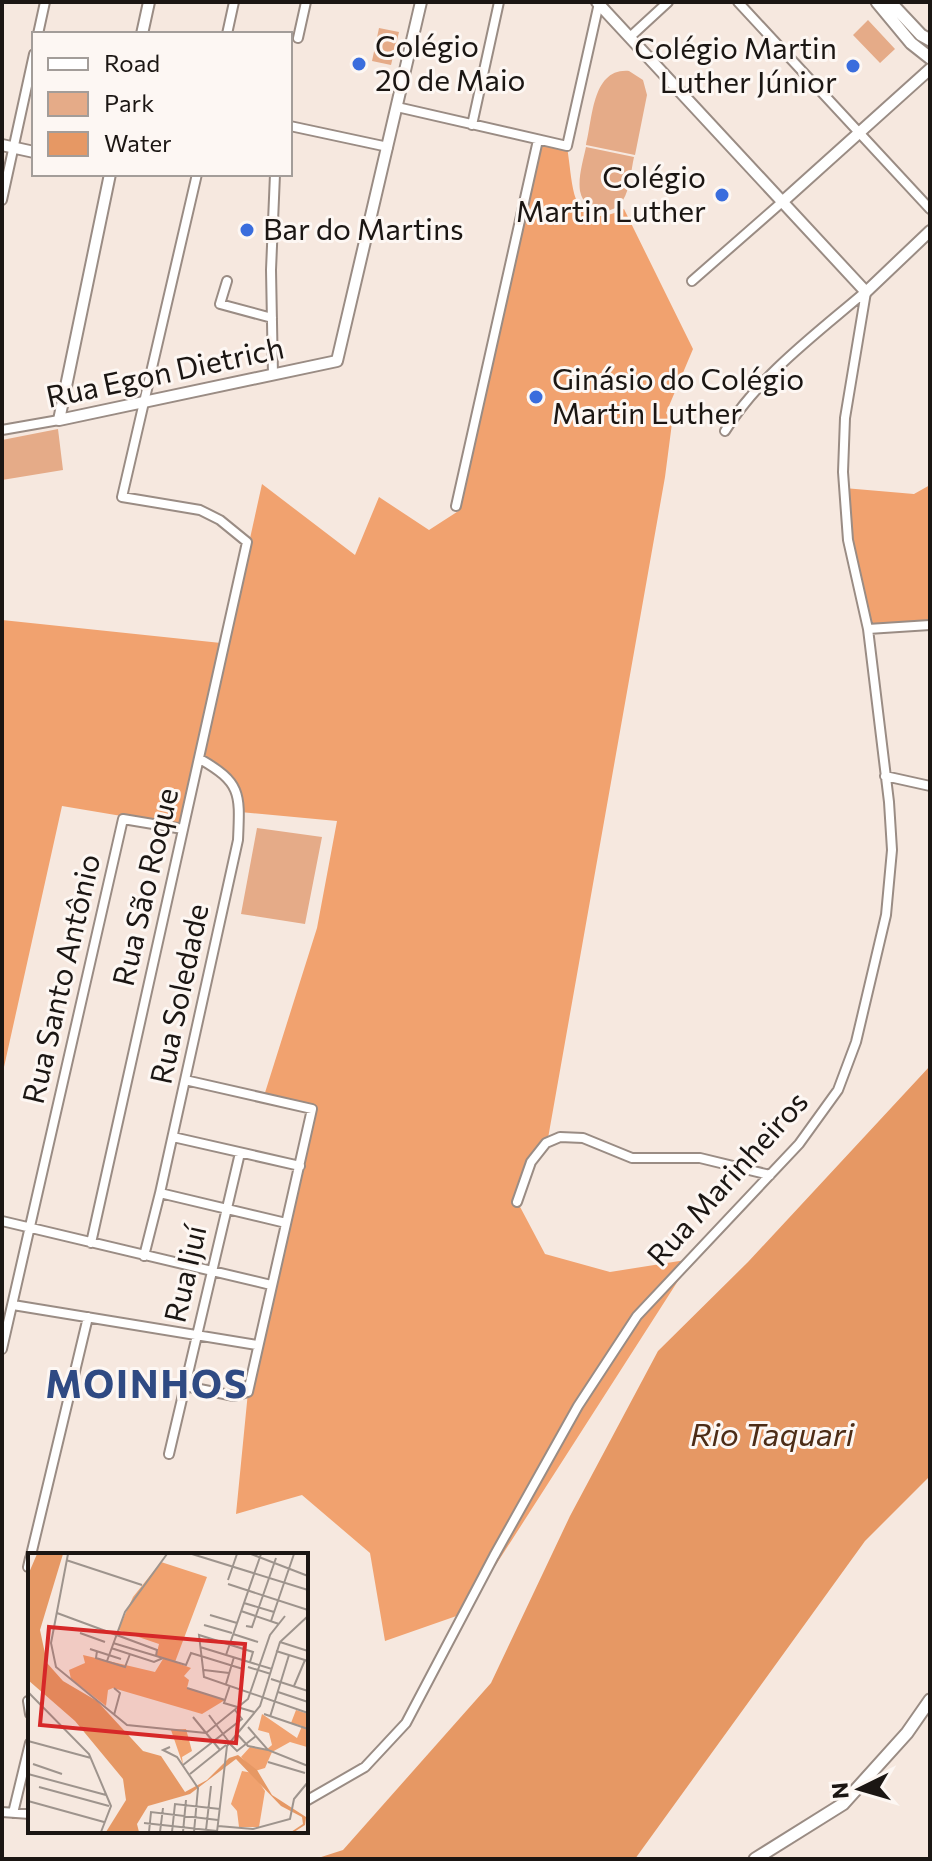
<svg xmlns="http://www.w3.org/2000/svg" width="932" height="1861" viewBox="0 0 932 1861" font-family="Commissioner,sans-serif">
<rect width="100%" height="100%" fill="#f6e8df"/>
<path fill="#e5ab88" d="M 868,20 L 895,49 L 880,63 L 853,35 Z
M 379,28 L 399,32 L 391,65 L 372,61 Z
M 629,71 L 643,80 L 647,95 L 635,155 L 586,145 C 593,118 592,68 629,71 Z
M 586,147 L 634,157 C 631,170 630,189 623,200 C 611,219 584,212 580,191 C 578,177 583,161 586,147 Z
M 58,429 L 63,470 L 2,480 L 2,440 Z
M 257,828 L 322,837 L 305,924 L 241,914 Z"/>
<path fill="#f1a26f" d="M 542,142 L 567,147 C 574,188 569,234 624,209 L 693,349 L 666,413 L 672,423 L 665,477 L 547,1144 L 532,1163 L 518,1203 L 545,1254 L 610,1272 L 692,1259 L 465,1613 L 385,1641 L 370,1553 L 302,1495 L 236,1514 L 248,1392 L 313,1111 L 263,1099 L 317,928 L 337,821 L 240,812 L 226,775 L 201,760 L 262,484 L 355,555 L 379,497 L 429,530 L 460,510 Z
M 930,485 L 930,622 L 868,629 L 848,540 L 844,488 L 914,494 Z
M 2,620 L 221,643 L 181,826 L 62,806 L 2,1076 Z"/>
<path fill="#e69864" d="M 930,1066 L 930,1476 L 865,1541 L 635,1859 L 315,1859 L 343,1850 L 491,1683 L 570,1516 L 658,1351 L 748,1262 Z"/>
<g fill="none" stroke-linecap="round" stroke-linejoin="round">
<g stroke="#9a8c84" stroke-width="12">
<path id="minor" d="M 738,2 L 930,209
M 38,34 L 45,2
M 227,34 L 234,2
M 630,37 L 668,2
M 298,38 L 306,2
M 397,107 L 567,146 L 599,3
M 472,125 L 499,2
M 290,126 L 388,147
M 2,200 L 34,54
M 227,281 L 220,304 L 272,318
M 692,281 L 781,203
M 273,375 L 271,270 L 275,174
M 2,430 L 59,420
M 725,431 C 760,375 816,334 865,292
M 456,506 L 538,140
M 868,629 L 930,625
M 885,776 L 930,786
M 173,1137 L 300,1166
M 160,1193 L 286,1223
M 517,1202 L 531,1162 L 546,1143 L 560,1137 L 583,1138 L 632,1158 L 700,1158 L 770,1175
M 2,1221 L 271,1285
M 91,1243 L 247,542 L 220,520 L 200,510 L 122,497 L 197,174
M 144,1256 L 160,1193 L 238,840 C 240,794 242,783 200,759
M 13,1305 L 257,1345
M 2,1349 L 123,819 L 183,829
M 185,1386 L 234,1396 L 248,1392 L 312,1109 L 185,1080
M 169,1454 L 240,1153
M 31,1555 L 88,1317
M 28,1567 L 30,1558
M 28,1701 L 30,1714
M 306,1801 L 365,1767 L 406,1723 L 494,1556 L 578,1406 L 637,1316 L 799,1144 L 838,1090 L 856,1042 L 886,915 L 892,850 L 889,802 L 868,629 L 848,540 L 843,472 L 845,418 L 866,292
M 2,1812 L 30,1814
M 13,1813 L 30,1743"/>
</g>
<g stroke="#9a8c84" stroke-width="14">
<path id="tertiary" d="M 597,2 L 866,292 L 930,231
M 142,34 L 149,2
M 2,145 L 34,152
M 110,174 L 59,420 L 337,361 L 421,2
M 781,203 L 930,69"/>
</g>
<g stroke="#9a8c84" stroke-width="15">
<path id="secondary" d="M 877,2 L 911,43 L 930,58
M 890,2 L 921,35 L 930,40
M 755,1859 L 843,1804 L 907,1733 L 930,1700"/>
</g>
<use href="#minor" stroke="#fff" stroke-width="8"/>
<use href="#tertiary" stroke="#fff" stroke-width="10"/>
<use href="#secondary" stroke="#fff" stroke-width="11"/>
</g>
<g fill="#3a6ddd" stroke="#fdf7f3" stroke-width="3">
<circle cx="359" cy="64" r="8"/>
<circle cx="853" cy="66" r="8"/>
<circle cx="722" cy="195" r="8"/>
<circle cx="247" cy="230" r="8"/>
<circle cx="536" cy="397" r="8"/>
</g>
<g text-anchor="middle" stroke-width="6" stroke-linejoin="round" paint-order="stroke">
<g font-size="30" fill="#1b1613" stroke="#fdf7f3" text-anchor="start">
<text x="375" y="57">Colégio<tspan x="375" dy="34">20 de Maio</tspan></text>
<text x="837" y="59" text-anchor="end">Colégio Martin<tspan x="837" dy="34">Luther Júnior</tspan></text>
<text x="706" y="188" text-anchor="end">Colégio<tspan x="706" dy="34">Martin Luther</tspan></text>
<text x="263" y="240">Bar do Martins</text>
<text x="552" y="390">Ginásio do Colégio<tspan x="552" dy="34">Martin Luther</tspan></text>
</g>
<g font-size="30" fill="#1b1613" stroke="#fdf7f3">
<text transform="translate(165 373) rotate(-12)" y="10">Rua Egon Dietrich</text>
<text transform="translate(146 887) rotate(-77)" y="10">Rua São Roque</text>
<text transform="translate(62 979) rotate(-77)" y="10">Rua Santo Antônio</text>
<text transform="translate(180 994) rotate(-78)" y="10">Rua Soledade</text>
<text transform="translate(728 1179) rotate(-48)" y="10">Rua Marinheiros</text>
<text transform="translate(186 1274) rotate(-77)" y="10">Rua Ijuí</text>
</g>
<g font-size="32" font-style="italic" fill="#4c2c16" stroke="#fdf7f3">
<text x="772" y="1446">Rio Taquari</text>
</g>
<g font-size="38" font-weight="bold" letter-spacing="2" fill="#2f4a83" stroke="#fdf7f3">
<text x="147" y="1398">MOINHOS</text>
</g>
</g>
<g transform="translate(28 1553)">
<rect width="280" height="280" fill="#f6e8df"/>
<path d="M 133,9 L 179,24 L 147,109 L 163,115 L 156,123 L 161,127 L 159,135 L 197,147 L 174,161 L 85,135 L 80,137 L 78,153 L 43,126 L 41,117 L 57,110 L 55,102 L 127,119 L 135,106 L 128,103 L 131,91 L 90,77 L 105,44 ZM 268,157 L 280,161 L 279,194 L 262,189 L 244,199 L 237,215 L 227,218 L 213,204 L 222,194 L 238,197 L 244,192 L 241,180 L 230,177 L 234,161 L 269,185 L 274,173 L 263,170 ZM 158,176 L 164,198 L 154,204 L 155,212 L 143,177 ZM 214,218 L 225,220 L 237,238 L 231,274 L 211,274 L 209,258 L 203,251 Z" fill="#f1a26f"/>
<path d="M 9,1 L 35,1 L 12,77 L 19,110 L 35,128 L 69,148 L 115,198 L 133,203 L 157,239 L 179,227 L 201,205 L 210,202 L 229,217 L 244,242 L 278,264 L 277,272 L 266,279 L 263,279 L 275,271 L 274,264 L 253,253 L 208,206 L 162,241 L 120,253 L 109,271 L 111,279 L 78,279 L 98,247 L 95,226 L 47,168 L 0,127 L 0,22 Z" fill="#e69864"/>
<path fill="none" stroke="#9e948d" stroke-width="2" d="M 40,1 L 23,90 L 28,114 L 99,172 L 178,180M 164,1 L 280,37M 223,1 L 280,23M 38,7 L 114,32M 200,27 L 209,1M 200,31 L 280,57M 216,50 L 246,59M 213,58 L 251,71M 29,60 L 129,97 L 128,103M 182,62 L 209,70M 243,68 L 266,1M 176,72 L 204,80M 218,73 L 224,74 L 248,5M 52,80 L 77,89M 205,81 L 230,89M 252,89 L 280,98M 85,90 L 158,112 L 163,100 L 215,116M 172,94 L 244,116M 83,95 L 126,109 L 135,105M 62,96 L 93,106M 69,98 L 68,105 L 97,114 L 102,101M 248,98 L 280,108M 198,102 L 233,1M 79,108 L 97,59 L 139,1M 222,109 L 225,99 L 171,82 L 176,124 L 280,160M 220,114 L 243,121M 176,117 L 201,120M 243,126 L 280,138M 198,131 L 206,104M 202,132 L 196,150 L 226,159M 266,133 L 277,107M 86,135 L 92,140 L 86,162M 159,135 L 197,147M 0,139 L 61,201 L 83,253 L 73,279M 250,139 L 280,149M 236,161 L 280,176M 181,162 L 201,189M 165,164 L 192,197M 242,164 L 261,102M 220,174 L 240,197 L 280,213M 178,180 L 220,146 L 242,82 L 257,63M 210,182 L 220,193 L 240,197M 0,188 L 63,205M 202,191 L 209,198 L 228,183M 142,194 L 135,197 L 149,204 L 170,235 L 166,279M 240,209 L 277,220M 5,211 L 34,221M 155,212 L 214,166 L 207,157M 0,221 L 78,242M 162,221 L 198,192M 11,234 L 81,253M 0,248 L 76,269M 116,270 L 189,278M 190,273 L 225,276 L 262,266 L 266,246 L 280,229M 178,277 L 183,233M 121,279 L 123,259 L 190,267M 132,279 L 135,255M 144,279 L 147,251 L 192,256M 155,279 L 158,247M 189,279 L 199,193 L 232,153 L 252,89 L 280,63"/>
<path fill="#d62828" fill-opacity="0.15" stroke="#d62828" stroke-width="4" d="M 21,74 L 217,91 L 208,190 L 12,172 Z"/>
<rect width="280" height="280" fill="none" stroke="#1b1613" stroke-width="4"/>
</g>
<rect width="932" height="1861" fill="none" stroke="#1b1613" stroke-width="8"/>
<rect x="32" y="32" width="260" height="144" fill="#fdf7f3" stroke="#a39d99" stroke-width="2"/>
<rect x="48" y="58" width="40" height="12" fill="#ffffff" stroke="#a39d99" stroke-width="2"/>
<text x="104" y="72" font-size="24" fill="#1b1613">Road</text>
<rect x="48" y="92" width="40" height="24" fill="#e5ab88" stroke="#a39d99" stroke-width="2"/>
<text x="104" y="112" font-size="24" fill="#1b1613">Park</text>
<rect x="48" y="132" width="40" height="24" fill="#e69864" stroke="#a39d99" stroke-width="2"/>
<text x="104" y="152" font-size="24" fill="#1b1613">Water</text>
<g transform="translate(860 1789) rotate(265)" stroke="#fdf7f3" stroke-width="6" paint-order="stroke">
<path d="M0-6L14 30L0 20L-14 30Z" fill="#1b1613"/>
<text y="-12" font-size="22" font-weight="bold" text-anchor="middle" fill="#1b1613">N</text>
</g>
</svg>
